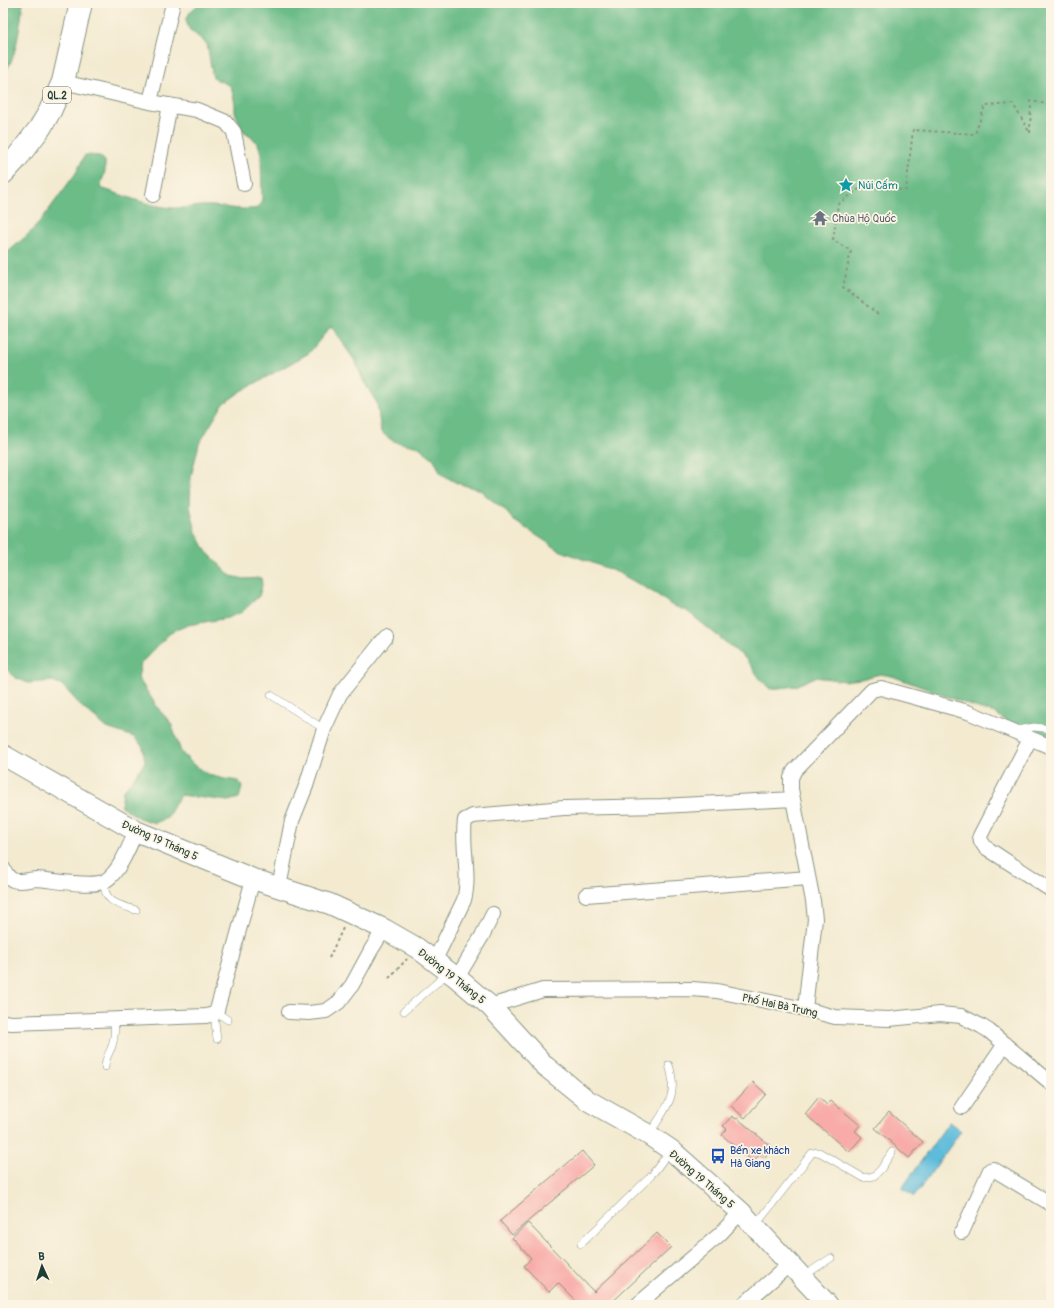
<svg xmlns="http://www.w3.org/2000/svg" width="1054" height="1308" viewBox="0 0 1054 1308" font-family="Pangolin,sans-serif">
<rect width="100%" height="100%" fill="#fcf5e5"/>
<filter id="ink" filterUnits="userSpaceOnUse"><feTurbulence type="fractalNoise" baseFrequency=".025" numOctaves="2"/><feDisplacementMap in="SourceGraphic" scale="8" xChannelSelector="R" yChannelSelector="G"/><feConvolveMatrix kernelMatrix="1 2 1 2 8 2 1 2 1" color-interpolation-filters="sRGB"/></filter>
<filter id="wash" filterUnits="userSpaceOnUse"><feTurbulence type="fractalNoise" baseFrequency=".012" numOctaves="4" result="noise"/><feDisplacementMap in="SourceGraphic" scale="16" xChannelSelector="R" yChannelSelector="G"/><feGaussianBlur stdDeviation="0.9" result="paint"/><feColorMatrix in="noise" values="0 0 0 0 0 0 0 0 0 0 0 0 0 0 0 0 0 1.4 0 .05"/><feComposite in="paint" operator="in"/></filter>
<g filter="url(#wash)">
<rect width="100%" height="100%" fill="#f3ead0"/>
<path fill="#6cbc88" stroke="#467c5e" d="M 3,3 L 23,3 C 21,18 16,66 3,72 Z
M 200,3 L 229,3 L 236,6 L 244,3 L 1051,3 L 1051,745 L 1007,722 L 995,713 L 975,707 L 892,676 L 880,674 L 861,679 L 844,681 L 815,677 L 796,686 L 770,689 L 761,680 L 745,658 L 687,611 L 671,605 L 658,595 L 619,573 L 559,550 L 513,520 L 504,509 L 489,498 L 480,490 L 457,483 L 441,474 L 434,459 L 419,447 L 393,441 L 381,432 L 377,403 L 364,382 L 355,361 L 331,326 L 309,353 L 240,392 L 223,404 L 199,444 L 191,476 L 190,507 L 196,532 L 206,551 L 231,576 L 244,579 L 261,578 L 262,585 L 259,596 L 242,612 L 227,618 L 188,625 L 171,632 L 141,663 L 138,678 L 160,711 L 171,723 L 181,752 L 194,765 L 208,774 L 224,779 L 239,781 L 242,787 L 239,798 L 228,801 L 180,795 L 167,818 L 155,823 L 139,818 L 121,806 L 123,791 L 132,780 L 145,762 L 143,747 L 134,737 L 107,728 L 83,708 L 62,685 L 53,681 L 28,683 L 14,677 L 3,665 L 3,253 L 8,252 L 32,231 L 42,219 L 76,173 L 85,155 L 100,156 L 105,161 L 105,171 L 100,188 C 124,195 147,206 172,208 C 185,209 198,205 212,206 C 227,207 243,211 258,208 L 262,200 L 261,152 L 258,144 L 251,136 L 243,131 L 235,112 L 235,104 L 231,86 L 213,78 L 207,44 L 189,29 L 186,20 L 190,12 Z"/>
<path fill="#5dbcdb" stroke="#3e7c88" d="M 949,1122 L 961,1131 L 914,1197 L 902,1188 Z"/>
<g id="blocks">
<path fill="#f8aba8" d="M 753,1082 L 766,1094 L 745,1118 L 731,1106 Z
M 819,1097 L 827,1105 L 831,1101 L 860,1125 L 855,1131 L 862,1137 L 849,1152 L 805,1114 Z
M 889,1112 L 923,1142 L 909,1158 L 875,1128 Z
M 732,1116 L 736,1119 L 737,1118 L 773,1148 L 764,1158 L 759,1155 L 753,1162 L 722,1135 L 727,1129 L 723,1126 Z
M 582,1151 L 594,1165 L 512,1235 L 500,1221 Z
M 528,1223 L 594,1292 L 657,1233 L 671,1247 L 609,1305 L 580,1305 L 558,1283 L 549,1292 L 524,1266 L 531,1258 L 512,1238 Z"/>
</g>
</g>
<g filter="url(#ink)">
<use href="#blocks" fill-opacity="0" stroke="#899482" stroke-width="1"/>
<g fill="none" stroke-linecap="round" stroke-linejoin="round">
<g stroke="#899482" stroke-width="8">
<path id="lane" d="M 271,695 L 324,729
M 1016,730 L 1034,727 L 1051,729
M 104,881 C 103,903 120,905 136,910
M 217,1010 L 219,1014 L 228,1020
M 404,1011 L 448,973
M 214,1014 L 217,1039
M 105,1067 C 105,1058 109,1054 112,1046 C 115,1037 115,1028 114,1019
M 650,1133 C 666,1108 679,1096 669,1065
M 654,1172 L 670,1151
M 755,1226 L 812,1153 L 819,1152 L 864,1178 L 874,1176 L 881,1169 L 892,1152
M 581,1244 L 651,1176
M 802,1277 L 831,1258"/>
</g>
<g stroke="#899482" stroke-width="16">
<path id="street" d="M 63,82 L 150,102 L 197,110 L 226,122 L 234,132 L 244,184
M 150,102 L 173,3
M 153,195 L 170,105
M 1030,739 L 980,836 L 981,841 L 985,847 L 1051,890
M 3,868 C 6,873 8,878 13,880 C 20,883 30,879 37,879 C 52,880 93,888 105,881 C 120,871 129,847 136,831
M 279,887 L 292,821 L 306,786 L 324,729 L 340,694 L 386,637
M 586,895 L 808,878
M 434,962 L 464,900 C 471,874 461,846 465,820 L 473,816 L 564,808 L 662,806 L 793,799
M 457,978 L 482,936 L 493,914
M 490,1006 L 543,990 L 692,989 L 717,991 L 805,1009 L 835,1017 L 889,1019 L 940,1014 L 961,1016 L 981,1026 L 989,1031 L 1051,1083
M 805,1009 L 815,919 L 813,901 L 791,789 L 791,778 L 794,771 L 872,690 L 881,688 L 968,712 L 1051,747
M 289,1012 L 309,1013 L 326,1011 L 339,1002 L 352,985 L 371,950 L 384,929
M 3,1022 L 12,1023 L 206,1016 L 214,1014 L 217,1010 L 253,879
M 962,1107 L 1005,1044
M 962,1232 L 990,1170 L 993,1169 L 1051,1204
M 637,1305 L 719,1235 L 741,1212
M 743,1305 L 790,1264"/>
</g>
<g stroke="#899482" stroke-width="22">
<path id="secondary" d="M 3,755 L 136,831 L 253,879 L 330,904 L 384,929 L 417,948 L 457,978 L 490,1006 L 545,1066 L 587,1100 L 649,1135 L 671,1150 L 741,1212 L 828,1305"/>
</g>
<g stroke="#899482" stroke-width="24">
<path id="primary" d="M 3,173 L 16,159 L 40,128 L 50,111 L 63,82 L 81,3"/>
</g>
<path stroke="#899482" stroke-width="2" stroke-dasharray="3 3" stroke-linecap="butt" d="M 878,314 L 843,287 L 851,251 L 833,240 L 838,204 L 862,187 L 906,190 L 913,130 L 975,134 L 985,106 L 1013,104 L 1030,133 L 1031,101 L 1051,105
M 329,958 L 344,926
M 389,978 L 407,959"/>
<use href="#lane" stroke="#fff" stroke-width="7"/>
<use href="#street" stroke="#fff" stroke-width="14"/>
<use href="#secondary" stroke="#fff" stroke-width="20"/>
<use href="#primary" stroke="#fff" stroke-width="22"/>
</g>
</g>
<defs>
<g id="sight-bare" transform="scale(1.2)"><path d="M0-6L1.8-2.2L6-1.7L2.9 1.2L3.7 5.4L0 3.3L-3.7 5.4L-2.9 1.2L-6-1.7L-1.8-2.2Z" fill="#0f9aa8" stroke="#fcf5e5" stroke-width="2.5" paint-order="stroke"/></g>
<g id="temple-bare" transform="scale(1.2)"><path d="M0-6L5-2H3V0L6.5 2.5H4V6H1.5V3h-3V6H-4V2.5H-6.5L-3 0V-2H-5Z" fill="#6b7280" stroke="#fcf5e5" stroke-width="2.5" paint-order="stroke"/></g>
<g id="bus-bare" transform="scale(1.2)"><path d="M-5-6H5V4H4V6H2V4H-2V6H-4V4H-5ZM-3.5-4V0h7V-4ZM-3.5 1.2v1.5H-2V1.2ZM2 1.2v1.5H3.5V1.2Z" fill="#1a4fb4" stroke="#fcf5e5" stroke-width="2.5" paint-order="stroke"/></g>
</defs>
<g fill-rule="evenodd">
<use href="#sight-bare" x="846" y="185"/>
<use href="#temple-bare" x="820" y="218"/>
<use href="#bus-bare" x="718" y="1156"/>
</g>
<g text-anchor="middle" stroke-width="3.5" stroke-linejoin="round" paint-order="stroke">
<rect fill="#fcf5e5" stroke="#617469" stroke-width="1" x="43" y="87" width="28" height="16" rx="3"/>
<g font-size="10" font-weight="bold" fill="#1f3d34">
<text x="57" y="99">QL.2</text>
</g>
<g font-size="11" fill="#0d838f" stroke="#fcf5e5" text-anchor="start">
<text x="858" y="189">Núi Cấm</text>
</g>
<g font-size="11" fill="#5b616d" stroke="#fcf5e5" text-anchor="start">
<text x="832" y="222">Chùa Hộ Quốc</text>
</g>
<g font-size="11" fill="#1f3d34" stroke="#fcf5e5">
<text transform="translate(160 840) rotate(24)" y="4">Đường 19 Tháng 5</text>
<text transform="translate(452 976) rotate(38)" y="4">Đường 19 Tháng 5</text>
<text transform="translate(780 1005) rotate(12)" y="4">Phố Hai Bà Trưng</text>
<text transform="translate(702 1179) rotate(41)" y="4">Đường 19 Tháng 5</text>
</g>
<g font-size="11" fill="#164399" stroke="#fcf5e5" text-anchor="start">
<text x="730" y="1154">Bến xe khách<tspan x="730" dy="13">Hà Giang</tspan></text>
</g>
</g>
<rect width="1054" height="1308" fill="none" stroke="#fcf5e5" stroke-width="16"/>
<g transform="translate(42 1266) rotate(357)" stroke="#fcf5e5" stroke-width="3" paint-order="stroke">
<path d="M0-3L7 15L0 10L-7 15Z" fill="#1f3d34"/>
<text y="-6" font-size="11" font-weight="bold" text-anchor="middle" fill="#1f3d34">B</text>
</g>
</svg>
